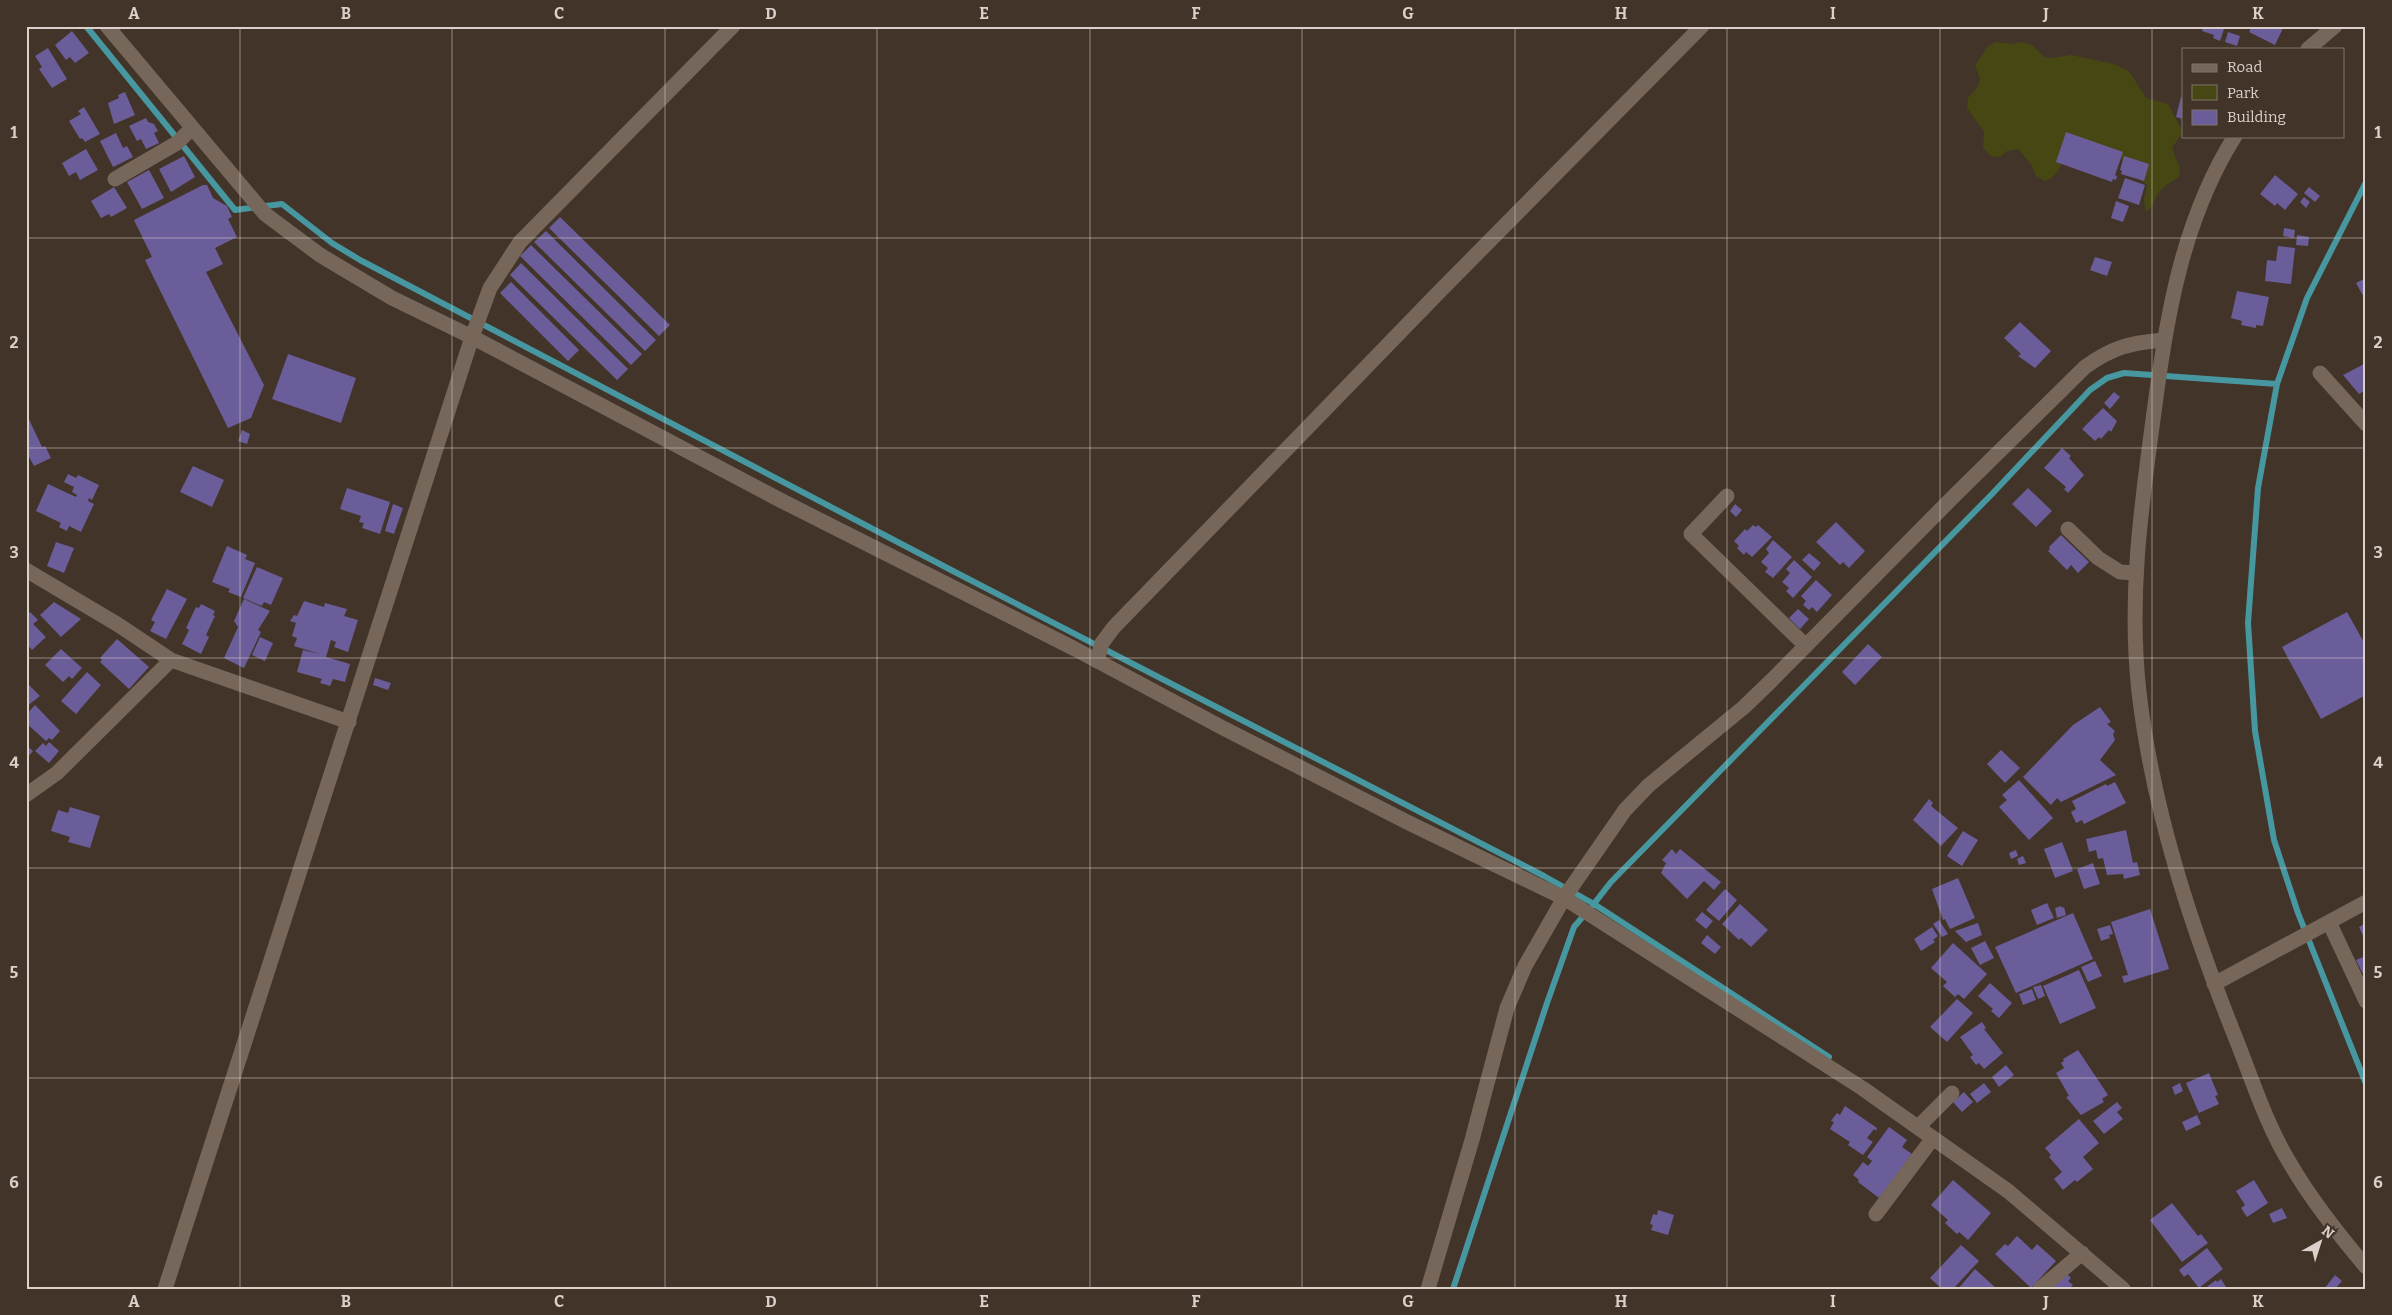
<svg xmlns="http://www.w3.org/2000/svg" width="2392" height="1315" viewBox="0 0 2392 1315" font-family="Bitter,serif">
<rect width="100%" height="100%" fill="#423429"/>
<path fill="#464712" d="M 1996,42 L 2013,44 L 2022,42 L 2032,45 L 2044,57 L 2052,58 L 2071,55 L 2114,64 L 2129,71 L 2146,98 L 2168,104 L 2183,132 L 2172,148 L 2179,166 L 2180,176 C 2172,181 2163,187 2157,195 C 2153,203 2154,206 2146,212 L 2144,200 L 2147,185 L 2130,173 L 2125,163 L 2112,152 L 2065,155 C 2061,166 2057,177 2045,181 L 2036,176 L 2031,164 L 2018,149 L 2007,151 L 2000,157 L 1991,156 L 1983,148 L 1984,132 L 1967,108 L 1968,98 L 1978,86 L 1980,78 L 1975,66 L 1988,46 Z"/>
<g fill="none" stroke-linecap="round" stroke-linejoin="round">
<path stroke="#4797a1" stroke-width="6" d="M 86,26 L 235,210 L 282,204 L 332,243 L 360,260 L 953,571 L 1544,876 L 1594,904 L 1829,1057
M 2366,182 L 2307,298 L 2277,384 L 2258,488 L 2248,623 L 2255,731 L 2274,840 L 2298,913 L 2366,1084
M 1593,905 L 1611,882 L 1992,494 L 2090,390 L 2107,378 L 2124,373 L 2277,384
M 1453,1289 L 1547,1003 L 1574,927 L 1586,913"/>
</g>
<path fill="#6b5d99" d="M 2203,26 L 2225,26 L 2220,41 L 2213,38 L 2214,35 L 2202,31 Z
M 2252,26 L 2284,26 L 2275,45 L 2249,32 Z
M 72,31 L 89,53 L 75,63 L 70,57 L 66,60 L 55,45 Z
M 2228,32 L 2240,36 L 2237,46 L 2225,42 Z
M 48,48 L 67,79 L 52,88 L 39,69 L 42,67 L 35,56 Z
M 125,92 L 135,115 L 114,124 L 108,103 L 119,98 L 118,95 Z
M 2181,97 L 2183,97 L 2183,119 L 2176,117 Z
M 84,107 L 100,134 L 85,142 L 82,138 L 80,139 L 69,121 L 81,114 L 78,111 Z
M 146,118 L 148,122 L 154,124 L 158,131 L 154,133 L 159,143 L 146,149 L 141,139 L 137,141 L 129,126 Z
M 2066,132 L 2123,152 L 2115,175 L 2117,176 L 2116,180 L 2113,179 L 2112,182 L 2056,162 Z
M 116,133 L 123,148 L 127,146 L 133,157 L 113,167 L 100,141 Z
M 86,149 L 98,170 L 80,180 L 76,172 L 69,176 L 62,163 Z
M 184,156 L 195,177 L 171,192 L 159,169 Z
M 2124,156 L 2149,164 L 2144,181 L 2121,174 L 2122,171 L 2120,170 Z
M 149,170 L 164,198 L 142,209 L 127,182 Z
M 2275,175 L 2298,194 L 2285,210 L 2277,203 L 2275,206 L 2260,194 Z
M 2125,178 L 2145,185 L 2139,205 L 2118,198 Z
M 203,185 L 207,185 L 213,198 L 227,206 L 232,217 L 228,219 L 237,237 L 215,248 L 223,264 L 206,272 L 264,385 L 251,418 L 228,428 L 145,260 L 152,257 L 134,220 Z
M 114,187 L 127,208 L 111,217 L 109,214 L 101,218 L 91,201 Z
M 2309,187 L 2320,196 L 2315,202 L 2304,193 Z
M 2304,197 L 2310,202 L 2306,208 L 2300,202 Z
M 2116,201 L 2129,206 L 2123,222 L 2111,218 Z
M 560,217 L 670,325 L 659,336 L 549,228 Z
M 2284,228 L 2295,230 L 2294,238 L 2283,236 Z
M 546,231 L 656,340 L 645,351 L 534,242 Z
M 2297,235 L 2309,237 L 2308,246 L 2296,245 Z
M 531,245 L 642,354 L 631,365 L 520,256 Z
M 2278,246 L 2295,248 L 2291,284 L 2265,281 L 2267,260 L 2276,261 Z
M 2095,257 L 2112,262 L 2107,276 L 2090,270 Z
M 521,263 L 628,369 L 617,380 L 510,275 Z
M 2366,278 L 2366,301 L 2356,283 Z
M 511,282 L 579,350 L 568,361 L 500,293 Z
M 2237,291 L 2269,297 L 2263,326 L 2256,325 L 2256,328 L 2241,325 L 2242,321 L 2231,318 Z
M 2020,322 L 2051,351 L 2035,368 L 2018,356 L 2021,354 L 2004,338 Z
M 288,354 L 356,378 L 341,423 L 272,399 Z
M 2366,363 L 2366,390 L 2359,394 L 2343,375 Z
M 2114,392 L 2120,397 L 2110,409 L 2104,403 Z
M 2103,408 L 2117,421 L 2111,432 L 2109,430 L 2101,439 L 2099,437 L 2095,441 L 2082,429 Z
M 26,413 L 42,447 L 45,446 L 51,458 L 34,466 L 28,455 L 26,456 Z
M 242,430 L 250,434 L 247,444 L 238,441 Z
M 2062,448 L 2071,456 L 2069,458 L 2084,475 L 2068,493 L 2064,489 L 2066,487 L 2044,468 Z
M 193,466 L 224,480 L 212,507 L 180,492 Z
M 68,474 L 76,478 L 78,475 L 99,485 L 92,500 L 89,498 L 88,501 L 94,504 L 81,532 L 69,526 L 67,531 L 59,527 L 61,523 L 36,511 L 48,484 L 76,497 L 77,495 L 72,492 L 74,487 L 64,482 Z
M 347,488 L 390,502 L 380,534 L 362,528 L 364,523 L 359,522 L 361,516 L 340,509 Z
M 2028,488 L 2052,511 L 2036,527 L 2012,504 Z
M 393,504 L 403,508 L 394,534 L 385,531 Z
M 1735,504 L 1742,510 L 1736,517 L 1730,511 Z
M 1836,522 L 1865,551 L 1849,568 L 1843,562 L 1840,565 L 1816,542 Z
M 1753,525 L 1756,527 L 1758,525 L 1772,537 L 1752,557 L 1746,552 L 1744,555 L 1737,548 L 1739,546 L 1734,541 L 1745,529 L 1747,531 Z
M 2061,535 L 2089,562 L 2078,573 L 2071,565 L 2067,570 L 2048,551 L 2050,549 L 2049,547 Z
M 1773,540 L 1792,557 L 1773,578 L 1765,572 L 1768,568 L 1761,562 L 1769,553 L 1766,549 Z
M 56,542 L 74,548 L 64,573 L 47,566 Z
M 227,546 L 247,555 L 245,559 L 255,563 L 241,597 L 228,592 L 230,589 L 212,582 Z
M 1809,553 L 1821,563 L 1814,571 L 1802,560 Z
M 1794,560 L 1812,577 L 1793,598 L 1786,591 L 1789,588 L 1782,582 L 1790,573 L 1786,569 Z
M 257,567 L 283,578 L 271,605 L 264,602 L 262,606 L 243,598 Z
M 1816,580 L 1832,595 L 1817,612 L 1812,607 L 1809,610 L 1803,605 L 1806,601 L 1801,596 Z
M 167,589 L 187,599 L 166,639 L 150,631 L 155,622 L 151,620 Z
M 244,599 L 270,611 L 258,630 L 261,632 L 244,668 L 224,658 L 238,627 L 234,621 Z
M 304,601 L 324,607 L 325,603 L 347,609 L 344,616 L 358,620 L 348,652 L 334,647 L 336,642 L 331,640 L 326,657 L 350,664 L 345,682 L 333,679 L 330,686 L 320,683 L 322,679 L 297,672 L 303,650 L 320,654 L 294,646 L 297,638 L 292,636 L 296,623 L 290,621 L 294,615 L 297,616 Z
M 54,602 L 81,619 L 61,637 L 40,615 Z
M 201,604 L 215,611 L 213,615 L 215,616 L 206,635 L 209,637 L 201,654 L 182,644 L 189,630 L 186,628 L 196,607 L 199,608 Z
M 1798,609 L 1809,619 L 1800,629 L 1789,618 Z
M 30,612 L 38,620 L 33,624 L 46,637 L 32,650 L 26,643 L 26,615 Z
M 2347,612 L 2366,646 L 2366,695 L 2321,719 L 2282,647 Z
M 260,637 L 273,643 L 265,661 L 252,655 Z
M 117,639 L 149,667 L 129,689 L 100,662 L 102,660 L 100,658 Z
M 1868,644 L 1882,657 L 1855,685 L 1842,672 Z
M 61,649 L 82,668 L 72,679 L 69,676 L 63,682 L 45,665 Z
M 87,672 L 101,685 L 76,714 L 61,701 Z
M 375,678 L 391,683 L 388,690 L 373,685 Z
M 26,682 L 40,696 L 26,707 Z
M 35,705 L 60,731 L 52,740 L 49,738 L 46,741 L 26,723 L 26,715 Z
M 2100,707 L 2111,722 L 2107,724 L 2115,731 L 2113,734 L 2115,740 L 2100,760 L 2116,775 L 2061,802 L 2057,798 L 2051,805 L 2023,777 L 2073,725 Z
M 49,742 L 59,751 L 49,763 L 35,751 L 43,743 L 46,746 Z
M 26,745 L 33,751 L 26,759 Z
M 2001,750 L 2020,768 L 2005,783 L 1987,764 Z
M 2019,780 L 2053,818 L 2029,840 L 1999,807 L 2007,800 L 2002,795 Z
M 2115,782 L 2126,803 L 2084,824 L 2082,820 L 2076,823 L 2071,812 L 2076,809 L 2072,801 L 2106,784 L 2107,786 Z
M 1929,799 L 1933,803 L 1931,806 L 1958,828 L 1941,846 L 1913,820 Z
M 70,807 L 100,816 L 90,848 L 68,842 L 70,837 L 51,831 L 58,810 L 68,813 Z
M 2126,830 L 2133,863 L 2137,862 L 2140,875 L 2124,879 L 2123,874 L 2107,875 L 2103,858 L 2098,859 L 2096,850 L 2089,852 L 2086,839 Z
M 1963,831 L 1978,840 L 1962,866 L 1947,856 Z
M 2062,842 L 2073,871 L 2055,878 L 2044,849 Z
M 1672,849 L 1676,854 L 1680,849 L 1721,882 L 1714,890 L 1704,881 L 1687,899 L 1661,873 L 1666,863 L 1662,860 Z
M 2016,850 L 2018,856 L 2011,859 L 2009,853 Z
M 2023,856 L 2026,863 L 2019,865 L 2017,859 Z
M 2093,863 L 2100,884 L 2084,889 L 2077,869 Z
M 1958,878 L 1975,918 L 1950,929 L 1945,919 L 1943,920 L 1932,889 Z
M 1725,889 L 1737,900 L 1719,921 L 1706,910 Z
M 2047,903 L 2054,918 L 2037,925 L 2031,910 Z
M 1740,904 L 1768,930 L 1751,947 L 1741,938 L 1739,940 L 1722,924 Z
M 2061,906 L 2062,908 L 2064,907 L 2066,915 L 2057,918 L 2055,908 Z
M 2150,909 L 2169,969 L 2124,983 L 2122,976 L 2128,975 L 2111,922 Z
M 1702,912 L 1713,921 L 1706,929 L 1695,920 Z
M 2073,913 L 2093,959 L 2016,993 L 1995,947 Z
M 1939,920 L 1948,934 L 1942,937 L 1933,924 Z
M 1978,923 L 1982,935 L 1966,942 L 1955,931 Z
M 2366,923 L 2366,942 L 2359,927 Z
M 2110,925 L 2113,934 L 2109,935 L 2110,938 L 2101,941 L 2097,929 Z
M 1932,927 L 1938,936 L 1933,940 L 1935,942 L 1921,951 L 1914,939 Z
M 1707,935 L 1721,947 L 1715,954 L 1701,943 Z
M 1985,941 L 1994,958 L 1980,965 L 1971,948 Z
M 1953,943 L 1987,974 L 1964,999 L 1958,994 L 1955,997 L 1943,986 L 1947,982 L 1931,968 Z
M 2366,956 L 2366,973 L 2363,974 L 2356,960 Z
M 2095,961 L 2102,976 L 2088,982 L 2081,967 Z
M 2079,970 L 2096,1008 L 2060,1024 L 2043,986 Z
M 1990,983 L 2012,1003 L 1999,1018 L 1991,1011 L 1993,1009 L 1978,996 Z
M 2041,985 L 2045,996 L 2038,999 L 2033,987 Z
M 2032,989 L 2036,1000 L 2023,1005 L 2019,994 Z
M 1957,999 L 1973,1013 L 1947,1042 L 1930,1027 Z
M 1982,1022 L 1986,1028 L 1984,1029 L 2003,1053 L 1984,1069 L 1979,1063 L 1976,1065 L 1970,1057 L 1973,1055 L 1960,1037 Z
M 2078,1050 L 2108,1095 L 2102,1099 L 2104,1102 L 2081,1115 L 2066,1097 L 2069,1096 L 2056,1073 L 2064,1068 L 2061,1063 L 2064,1061 L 2063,1059 Z
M 2006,1065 L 2014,1075 L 1999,1087 L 1992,1077 Z
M 2209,1073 L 2218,1095 L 2215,1096 L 2219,1104 L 2199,1113 L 2186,1083 Z
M 1984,1083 L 1991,1092 L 1977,1103 L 1970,1094 Z
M 2180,1083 L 2183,1091 L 2175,1095 L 2172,1087 Z
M 1964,1092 L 1973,1102 L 1962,1112 L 1953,1102 Z
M 2117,1102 L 2122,1108 L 2117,1112 L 2123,1119 L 2104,1134 L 2093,1121 Z
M 1845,1106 L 1877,1128 L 1876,1131 L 1874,1129 L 1867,1138 L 1873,1142 L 1863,1155 L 1848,1145 L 1850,1142 L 1830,1129 L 1834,1122 L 1831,1121 L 1837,1113 L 1840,1115 Z
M 2197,1115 L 2201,1124 L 2186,1131 L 2182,1122 Z
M 2079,1119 L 2099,1143 L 2083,1157 L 2093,1169 L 2077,1182 L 2075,1180 L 2063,1190 L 2054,1179 L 2062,1172 L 2049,1157 L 2051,1155 L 2045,1148 Z
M 1889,1127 L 1907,1140 L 1902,1147 L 1912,1154 L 1879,1198 L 1858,1182 L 1859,1180 L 1853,1175 L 1863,1162 L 1868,1166 L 1872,1161 L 1867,1157 Z
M 1953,1180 L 1991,1213 L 1968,1240 L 1959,1232 L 1957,1234 L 1945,1223 L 1948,1220 L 1931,1205 Z
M 2254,1180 L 2268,1203 L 2247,1217 L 2241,1208 L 2245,1205 L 2236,1191 Z
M 2172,1203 L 2198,1236 L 2201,1234 L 2208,1243 L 2182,1262 L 2150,1220 Z
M 2282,1208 L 2287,1218 L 2273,1223 L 2269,1214 Z
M 1658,1210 L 1674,1215 L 1668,1235 L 1651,1230 L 1653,1225 L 1650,1224 L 1653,1214 L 1657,1215 Z
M 2017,1236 L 2032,1250 L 2037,1244 L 2056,1261 L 2031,1288 L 1995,1254 L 2005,1244 L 2008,1246 Z
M 1961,1245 L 1979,1261 L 1953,1289 L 1942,1289 L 1930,1278 Z
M 2207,1248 L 2223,1269 L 2199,1288 L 2188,1274 L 2184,1277 L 2179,1270 Z
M 1975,1269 L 1997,1289 L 1958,1289 Z
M 2066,1273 L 2071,1278 L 2068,1281 L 2073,1285 L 2069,1289 L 2052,1289 Z
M 2335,1275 L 2342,1281 L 2335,1289 L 2324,1289 Z
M 2221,1279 L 2226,1287 L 2224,1289 L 2204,1289 L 2216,1280 L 2217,1282 Z"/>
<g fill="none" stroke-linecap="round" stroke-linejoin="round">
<path stroke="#77675a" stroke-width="15" d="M 107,26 L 265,214 L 320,255 L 392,298 L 472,337 L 782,501 L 1075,649 L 1223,728 L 1409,823 L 1564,898 L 1862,1088 L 2008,1191 L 2123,1289
M 2308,49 L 2335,26
M 2235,136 C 2184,217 2167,312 2155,405 C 2142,501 2128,594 2139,692 C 2153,813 2193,932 2238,1044 C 2254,1085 2268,1128 2291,1165 C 2312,1201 2339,1235 2366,1267
M 115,179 L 177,143 L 192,128
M 2320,373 L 2366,424
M 1727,496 L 1691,534 L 1806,646
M 2068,529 L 2098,558 L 2120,572 L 2135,573
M 26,570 L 117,624 L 171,660 L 349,722
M 1097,661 L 1102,643 L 1114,627 L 1439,292 L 1702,26
M 26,795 L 57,773 L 171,660
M 2329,922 L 2366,1001
M 2214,984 L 2366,902
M 1918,1127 L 1952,1093
M 1876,1214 L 1933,1138
M 165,1289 L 472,337 L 490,288 L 520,242 L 733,26
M 1428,1289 L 1472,1140 L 1507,1008 L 1525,966 L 1564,898 L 1625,810 L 1649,785 L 1744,707 L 1771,681 L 1952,498 L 2085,367 C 2113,347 2130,343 2163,340
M 2040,1289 L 2082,1253"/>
</g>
<path fill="none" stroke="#dbd1ca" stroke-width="1" stroke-opacity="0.55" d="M 240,26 L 240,1289M 452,26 L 452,1289M 665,26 L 665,1289M 877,26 L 877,1289M 1090,26 L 1090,1289M 1302,26 L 1302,1289M 1515,26 L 1515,1289M 1727,26 L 1727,1289M 1940,26 L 1940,1289M 2152,26 L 2152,1289M 26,238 L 2366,238M 26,448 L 2366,448M 26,658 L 2366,658M 26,868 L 2366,868M 26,1078 L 2366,1078"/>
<rect width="2392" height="1315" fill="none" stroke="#423429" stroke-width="55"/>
<rect x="2182" y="48" width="162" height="90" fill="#423429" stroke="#7f7369"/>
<rect x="2192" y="64" width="25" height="8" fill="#77675a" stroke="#7f7369"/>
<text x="2227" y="72" font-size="15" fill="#dbd1ca">Road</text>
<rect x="2192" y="85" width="25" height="15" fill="#464712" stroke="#7f7369"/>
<text x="2227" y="98" font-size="15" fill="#dbd1ca">Park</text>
<rect x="2192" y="110" width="25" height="15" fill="#6b5d99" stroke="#7f7369"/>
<text x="2227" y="122" font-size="15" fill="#dbd1ca">Building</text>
<g transform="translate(2320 1242) rotate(39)" stroke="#423429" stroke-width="4" paint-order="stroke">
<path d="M0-4L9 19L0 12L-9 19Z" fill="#dbd1ca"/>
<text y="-8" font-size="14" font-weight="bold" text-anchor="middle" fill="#dbd1ca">N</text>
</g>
<rect x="28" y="28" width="2336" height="1260" fill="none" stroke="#dbd1ca" stroke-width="2"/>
<g font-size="16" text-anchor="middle" font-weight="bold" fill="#dbd1ca">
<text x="134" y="19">A</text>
<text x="346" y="19">B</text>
<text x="559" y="19">C</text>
<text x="771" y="19">D</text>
<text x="984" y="19">E</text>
<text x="1196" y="19">F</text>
<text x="1408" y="19">G</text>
<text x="1621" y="19">H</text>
<text x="1833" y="19">I</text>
<text x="2046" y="19">J</text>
<text x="2258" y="19">K</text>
<text x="14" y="138">1</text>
<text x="2378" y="138">1</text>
<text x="14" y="348">2</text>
<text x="2378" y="348">2</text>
<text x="14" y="558">3</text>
<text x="2378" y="558">3</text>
<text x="14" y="768">4</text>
<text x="2378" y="768">4</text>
<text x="14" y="978">5</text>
<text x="2378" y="978">5</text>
<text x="14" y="1188">6</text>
<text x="2378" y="1188">6</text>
<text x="134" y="1307">A</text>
<text x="346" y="1307">B</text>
<text x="559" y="1307">C</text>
<text x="771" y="1307">D</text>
<text x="984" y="1307">E</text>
<text x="1196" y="1307">F</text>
<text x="1408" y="1307">G</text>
<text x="1621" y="1307">H</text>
<text x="1833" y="1307">I</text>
<text x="2046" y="1307">J</text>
<text x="2258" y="1307">K</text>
</g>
</svg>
